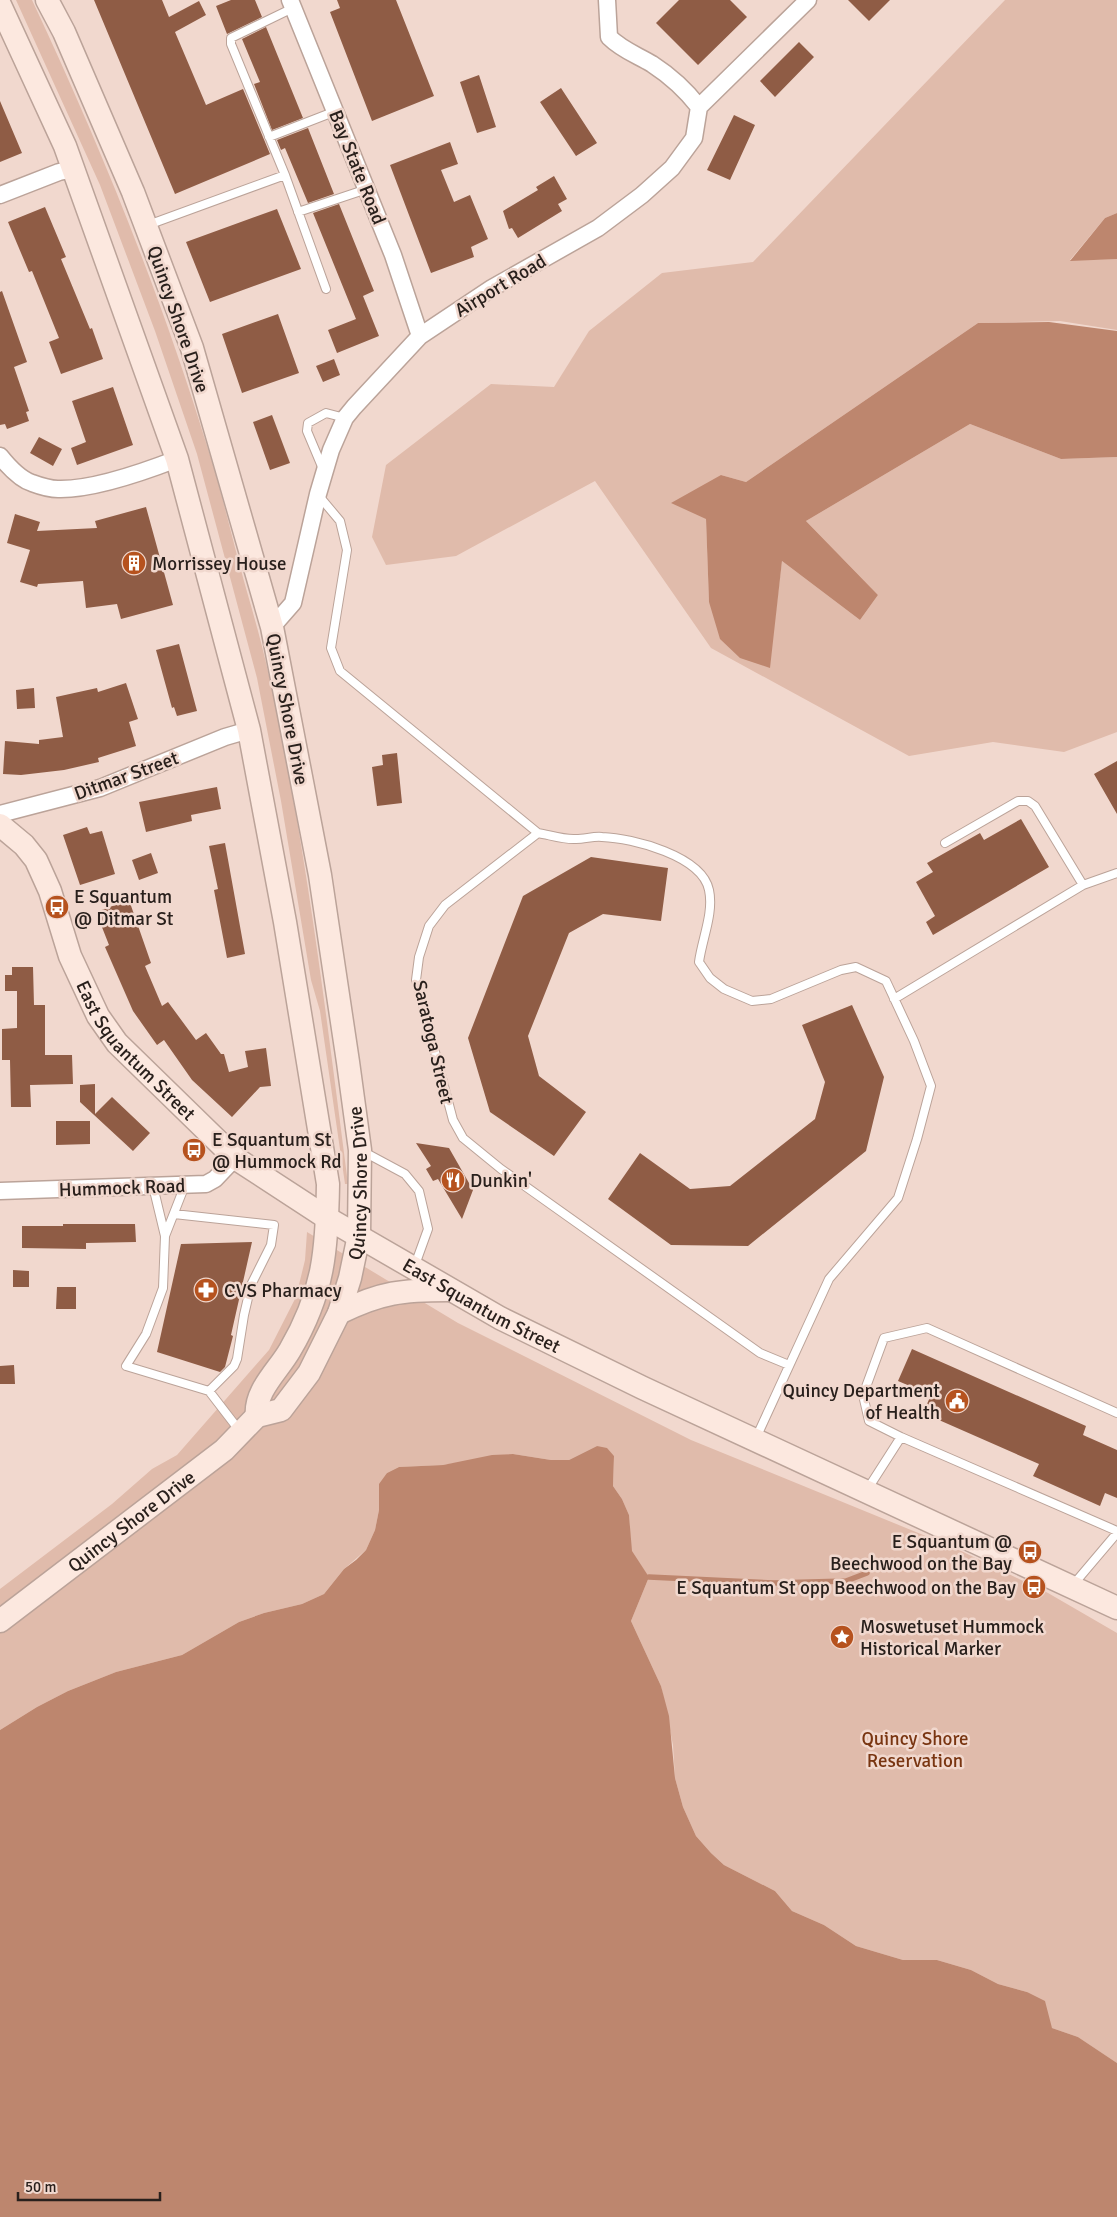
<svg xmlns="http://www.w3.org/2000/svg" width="1117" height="2217" viewBox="0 0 1117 2217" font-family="Signika,sans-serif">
<rect width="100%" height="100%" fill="#f1d8ce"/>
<path fill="#e0bbab" d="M 16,0 L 32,0 C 100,145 161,295 208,449 C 220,486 229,525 239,563 C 249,600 261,638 269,676 C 306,844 326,1014 348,1184 L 345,1184 L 320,1011 L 311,980 L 281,801 L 257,678 L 197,454 L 155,331 L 100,185 Z
M 1005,0 L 1117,0 L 1117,213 L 1105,218 L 1070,260 L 1117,259 L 1117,330 L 1060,321 L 978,323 L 746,482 L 721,475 L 706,519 L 709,602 L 769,667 L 782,561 L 860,620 L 878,595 L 806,521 L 970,424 L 1061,459 L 1117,457 L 1117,732 L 1064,752 L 993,742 L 909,756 L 711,648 L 595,481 L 456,556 L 386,565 L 372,537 L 386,465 L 491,384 L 554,387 L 589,331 L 662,273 L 753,262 Z
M 307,1232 L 458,1323 L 691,1440 L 955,1548 L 1048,1593 L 1117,1633 L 1117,2063 L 1078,2037 L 1052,2028 L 1027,1992 L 998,1984 L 971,1970 L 937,1960 L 903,1960 L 856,1946 L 824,1925 L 792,1911 L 775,1891 L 724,1865 L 711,1853 L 696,1836 L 683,1807 L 675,1778 L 673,1745 L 661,1686 L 631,1621 L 649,1577 L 631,1551 L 629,1515 L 622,1499 L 613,1486 L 614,1456 L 597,1446 L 569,1460 L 551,1460 L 513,1454 L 443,1465 L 399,1467 L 387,1473 L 379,1495 L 379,1510 L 375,1530 L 366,1550 L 344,1569 L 324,1594 L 302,1604 L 264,1613 L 239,1622 L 182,1655 L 116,1672 L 68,1691 L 37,1707 L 0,1730 L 0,1589 L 112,1504 L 152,1469 L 177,1455 L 269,1350 L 296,1297 L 305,1260 Z"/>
<path fill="#bd866e" d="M 1117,213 L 1117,259 L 1070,261 L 1105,218 Z
M 1049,322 L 1117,331 L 1117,457 L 1061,459 L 970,424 L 806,521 L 878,595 L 860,620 L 782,561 L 770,668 L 740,658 L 720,639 L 709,602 L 706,519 L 671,503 L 721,475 L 746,482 L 978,323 Z
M 597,1446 L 607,1448 L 614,1456 L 613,1486 L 622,1499 L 629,1515 L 632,1551 L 649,1577 L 631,1621 L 661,1686 L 669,1716 L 675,1778 L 683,1807 L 696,1836 L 711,1853 L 724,1865 L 775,1891 L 792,1911 L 824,1925 L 856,1946 L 903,1960 L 937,1960 L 971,1970 L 998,1984 L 1027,1992 L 1045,2001 L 1052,2028 L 1078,2037 L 1117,2063 L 1117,2217 L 0,2217 L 0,1730 L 37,1707 L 68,1691 L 116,1672 L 182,1655 L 239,1622 L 264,1613 L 302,1604 L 324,1594 L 344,1569 L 356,1560 L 366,1550 L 375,1530 L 379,1510 L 379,1484 L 387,1473 L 399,1467 L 443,1465 L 492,1455 L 513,1454 L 551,1460 L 569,1460 Z"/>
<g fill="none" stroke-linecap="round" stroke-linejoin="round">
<path stroke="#bd866e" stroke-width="5.5" d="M 649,1577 L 774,1583 L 846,1581 L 867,1573"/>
</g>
<path fill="#8f5c45" d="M 94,0 L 162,0 L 169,17 L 199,1 L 206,15 L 175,32 L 206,105 L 243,89 L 270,154 L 175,194 Z
M 231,0 L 255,0 L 262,17 L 227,34 L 216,6 Z
M 337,0 L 396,0 L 434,96 L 372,121 L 330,12 L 340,8 Z
M 679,0 L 730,0 L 747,17 L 698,65 L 656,23 Z
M 848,0 L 890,0 L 869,21 Z
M 266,27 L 303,118 L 272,130 L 254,84 L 260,82 L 242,39 Z
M 799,42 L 814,57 L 775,97 L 760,81 Z
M 479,75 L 496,127 L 477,133 L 460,82 Z
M 561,88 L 597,143 L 576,156 L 540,102 Z
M 0,101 L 22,153 L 0,162 Z
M 734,115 L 755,125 L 730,180 L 707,170 Z
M 308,128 L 334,194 L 308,203 L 285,148 L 281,150 L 277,140 Z
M 450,142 L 458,164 L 441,170 L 454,202 L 470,195 L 488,239 L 471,247 L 474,257 L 431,273 L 390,165 Z
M 554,176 L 567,199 L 558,204 L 562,211 L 518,238 L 512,228 L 509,229 L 503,211 L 538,190 L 536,187 Z
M 339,204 L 374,291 L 363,296 L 379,336 L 337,353 L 328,330 L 356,319 L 313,213 Z
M 45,207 L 66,257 L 61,259 L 90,329 L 92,328 L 103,359 L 61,374 L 49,342 L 59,338 L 32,271 L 29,272 L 8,222 Z
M 277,209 L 301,269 L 210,302 L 186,242 Z
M 2,291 L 27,362 L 14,367 L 29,411 L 26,412 L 29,421 L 7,429 L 5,424 L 0,425 L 0,292 Z
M 278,314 L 299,373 L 242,393 L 222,334 Z
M 334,359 L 340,375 L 323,382 L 316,366 Z
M 113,387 L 133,445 L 77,465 L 71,448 L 86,442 L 72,401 Z
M 272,415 L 290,463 L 270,470 L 253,422 Z
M 39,437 L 62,449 L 53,466 L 30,453 Z
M 146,507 L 173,605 L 121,619 L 117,604 L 86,608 L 83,581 L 38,584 L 37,587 L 20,582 L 30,550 L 7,543 L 15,514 L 40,522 L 37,531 L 97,528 L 95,521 Z
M 179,644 L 197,711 L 177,716 L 174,707 L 172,708 L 156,650 Z
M 126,683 L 138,719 L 129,722 L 136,746 L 98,758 L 99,762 L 64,770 L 21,775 L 3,774 L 5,741 L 39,744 L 39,740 L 63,737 L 56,697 L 97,688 L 98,692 Z
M 34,688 L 35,708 L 17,709 L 16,690 Z
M 397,753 L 402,803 L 377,806 L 372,767 L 383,765 L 382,755 Z
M 1117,761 L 1117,814 L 1094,774 Z
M 217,787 L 221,809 L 191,815 L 192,821 L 146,832 L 139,802 Z
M 1021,819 L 1049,867 L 933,935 L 926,922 L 935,916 L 916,882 L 933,872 L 927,863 L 980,833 L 984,840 Z
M 87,827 L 90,834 L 102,831 L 115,874 L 80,885 L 63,835 Z
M 225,843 L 245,954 L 227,958 L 214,890 L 218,889 L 209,846 Z
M 151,853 L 158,873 L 139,880 L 132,860 Z
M 591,857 L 668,868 L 661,921 L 603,914 L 569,933 L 528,1036 L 539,1076 L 586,1112 L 554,1156 L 490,1112 L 468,1038 L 523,896 Z
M 129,900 L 151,963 L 145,966 L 162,1006 L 168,1002 L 196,1040 L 206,1033 L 221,1054 L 224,1054 L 229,1072 L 248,1067 L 245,1051 L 266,1048 L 271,1086 L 260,1087 L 232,1117 L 192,1080 L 164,1040 L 157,1045 L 133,1011 L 105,947 L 109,945 L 96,912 Z
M 12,967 L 33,967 L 34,1005 L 45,1005 L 45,1055 L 72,1055 L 73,1084 L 30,1085 L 31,1107 L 11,1107 L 10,1060 L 2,1060 L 2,1029 L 17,1028 L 17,991 L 5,991 L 5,975 L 12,975 Z
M 852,1005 L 884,1077 L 866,1151 L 748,1246 L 671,1245 L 608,1199 L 640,1153 L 690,1189 L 730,1186 L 815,1119 L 825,1082 L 802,1025 Z
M 95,1084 L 95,1114 L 112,1097 L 150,1133 L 133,1151 L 80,1102 L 80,1085 Z
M 56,1121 L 90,1121 L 90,1144 L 56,1145 Z
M 416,1143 L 449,1148 L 473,1190 L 462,1219 L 438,1179 L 433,1181 L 426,1169 L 431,1166 Z
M 63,1224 L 135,1224 L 136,1242 L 86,1243 L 86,1249 L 22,1248 L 22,1226 L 63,1226 Z
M 252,1242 L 231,1335 L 233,1336 L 225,1367 L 220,1372 L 157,1352 L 181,1244 Z
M 13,1270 L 29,1271 L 29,1287 L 13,1287 Z
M 57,1287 L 76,1287 L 76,1309 L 56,1309 Z
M 912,1349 L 1086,1426 L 1083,1435 L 1117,1450 L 1117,1498 L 1105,1493 L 1100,1506 L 1033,1476 L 1039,1464 L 923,1413 L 931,1395 L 898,1381 Z
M 14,1365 L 15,1384 L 0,1384 L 0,1366 Z"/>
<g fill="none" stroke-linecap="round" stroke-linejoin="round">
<g stroke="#bba399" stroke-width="10">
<path id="lane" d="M 269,137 L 336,111
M 285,175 L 231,44 L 231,38 L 293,8
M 298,212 L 367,189
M 148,225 L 285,175 L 326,289
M 323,469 L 307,431 L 308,423 L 326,413 L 345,418
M 319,496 L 340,521 L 347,550 L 331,648 L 340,671 L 538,833 C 550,835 564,840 576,839 C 585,839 594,836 602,837 C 633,838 702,856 709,890 C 714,913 702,939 699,962 L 710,978 L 724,989 L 752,1001 L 771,999 L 841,970 L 856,967 L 886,981 L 914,1041 L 931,1086 L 917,1139 L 898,1198 L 829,1279 L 756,1438
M 538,833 L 445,905 L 429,926 L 419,957 L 416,980 L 453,1120 L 463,1138 L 501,1169 L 760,1353 L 789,1365
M 945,843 L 1018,801 L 1028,801 L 1035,806 L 1083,885
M 894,999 L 1083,885 L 1117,873
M 364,1152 L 405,1174 L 419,1191 L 428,1229 L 415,1265
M 153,1186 L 165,1236 L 163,1288 L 146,1334 L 126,1366 L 209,1391 L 239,1430
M 174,1214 L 274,1225 L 271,1245 L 251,1285 L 244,1315 L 237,1359 L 234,1366 L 209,1391
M 165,1236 L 185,1185
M 1117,1413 L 927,1328 L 884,1338 L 863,1395 L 869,1421 L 901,1437 L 1117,1531
M 867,1490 L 901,1437
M 1073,1585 L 1117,1533"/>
</g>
<g stroke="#bba399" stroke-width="19">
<path id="street" d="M 290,0 L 393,255 L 420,336
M 607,0 L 609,37 C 622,50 637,55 652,64 C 672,77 685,89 699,107
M 0,195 L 59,172 L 74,169
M 0,456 C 8,466 20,479 32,483 C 40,486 50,489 58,489 C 92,490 146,471 177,459
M 272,627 L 293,603 L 318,494 L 331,450 L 345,418 L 354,407 L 420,336 L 492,288 L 598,228 L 642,195 L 672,168 L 694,138 L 699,107 L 808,0
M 0,814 L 100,788 L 225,737 L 249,730
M 0,1191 L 206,1184 L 215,1179 L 235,1158"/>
</g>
<g stroke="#bba399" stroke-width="25">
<g id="secondary">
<path d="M 0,5 L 65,146 L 177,459 L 249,730 L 285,922 L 328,1184 C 327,1250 324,1292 290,1350 C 278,1371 254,1391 257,1416"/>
<path id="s1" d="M 0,825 L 24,845 L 36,860 L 50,891 L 70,956 L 98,1016 L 117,1043 L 235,1158 L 327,1218 L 500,1318 L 643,1388 L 1117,1608"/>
<path d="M 339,1313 C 381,1292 403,1290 449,1290"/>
<path id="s2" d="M 0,1621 L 224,1450 L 257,1416 L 281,1410 L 309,1373 L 339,1313 L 350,1278 L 359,1235 L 360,1150 L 348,1062 L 320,875 L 272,627 L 192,348 L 133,192 L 64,32 L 47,0"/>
</g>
</g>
<use href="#lane" stroke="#fff" stroke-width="8"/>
<use href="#street" stroke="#fff" stroke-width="16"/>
<use href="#secondary" stroke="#fce8df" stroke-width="22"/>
</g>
<defs>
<g id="building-disc" transform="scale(1.25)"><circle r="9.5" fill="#b6521e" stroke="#f1d8ce"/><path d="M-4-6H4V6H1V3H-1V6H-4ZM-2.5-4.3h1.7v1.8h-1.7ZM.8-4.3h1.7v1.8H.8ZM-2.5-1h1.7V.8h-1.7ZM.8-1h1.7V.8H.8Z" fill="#fff"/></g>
<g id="bus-disc" transform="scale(1.25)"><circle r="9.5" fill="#b6521e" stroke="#f1d8ce"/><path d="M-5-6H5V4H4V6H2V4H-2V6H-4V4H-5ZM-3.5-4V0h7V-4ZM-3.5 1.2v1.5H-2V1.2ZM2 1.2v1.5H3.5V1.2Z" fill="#fff"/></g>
<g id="restaurant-disc" transform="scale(1.25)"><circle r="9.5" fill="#b6521e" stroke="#f1d8ce"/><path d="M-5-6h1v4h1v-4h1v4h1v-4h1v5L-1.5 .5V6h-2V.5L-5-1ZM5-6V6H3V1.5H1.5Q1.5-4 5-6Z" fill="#fff"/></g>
<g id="pharmacy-disc" transform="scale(1.25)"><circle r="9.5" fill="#b6521e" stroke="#f1d8ce"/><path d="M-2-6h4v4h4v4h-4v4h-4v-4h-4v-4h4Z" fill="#fff"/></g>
<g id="civic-disc" transform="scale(1.25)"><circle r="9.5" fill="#b6521e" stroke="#f1d8ce"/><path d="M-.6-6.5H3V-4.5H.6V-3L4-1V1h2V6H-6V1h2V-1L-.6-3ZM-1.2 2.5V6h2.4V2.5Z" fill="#fff"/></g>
<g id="sight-disc" transform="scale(1.25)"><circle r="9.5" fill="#b6521e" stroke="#f1d8ce"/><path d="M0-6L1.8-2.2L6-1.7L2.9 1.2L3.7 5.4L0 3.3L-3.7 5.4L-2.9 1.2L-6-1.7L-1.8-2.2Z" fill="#fff"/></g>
</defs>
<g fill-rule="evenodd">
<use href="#building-disc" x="134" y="563"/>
<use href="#bus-disc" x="57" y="907"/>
<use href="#bus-disc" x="194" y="1150"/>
<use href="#restaurant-disc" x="453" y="1180"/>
<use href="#pharmacy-disc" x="206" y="1290"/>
<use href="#civic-disc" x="957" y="1401"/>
<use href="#bus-disc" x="1030" y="1552"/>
<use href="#bus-disc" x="1034" y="1587"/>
<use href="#sight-disc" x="842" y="1637"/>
</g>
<g text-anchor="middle" stroke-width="5" stroke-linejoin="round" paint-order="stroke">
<g font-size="19" fill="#29201c" stroke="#f1d8ce">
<text transform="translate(358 167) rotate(68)" y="7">Bay State Road</text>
<text transform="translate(500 285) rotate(-31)" y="7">Airport Road</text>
<text transform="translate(179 319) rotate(71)" y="7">Quincy Shore Drive</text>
<text transform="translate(288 709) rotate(79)" y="7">Quincy Shore Drive</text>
<text transform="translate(126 775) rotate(-20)" y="7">Ditmar Street</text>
<text transform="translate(434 1042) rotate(77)" y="7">Saratoga Street</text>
<text dy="7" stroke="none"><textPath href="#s1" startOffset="269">East Squantum Street</textPath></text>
<text dy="7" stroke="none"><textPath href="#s2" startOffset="600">Quincy Shore Drive</textPath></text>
<text transform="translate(122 1187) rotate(-2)" y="7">Hummock Road</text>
<text dy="7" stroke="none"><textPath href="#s1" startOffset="704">East Squantum Street</textPath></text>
<text dy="7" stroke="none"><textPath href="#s2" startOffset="165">Quincy Shore Drive</textPath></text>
</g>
<g font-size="19" fill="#29201c" stroke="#f1d8ce" text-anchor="start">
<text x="152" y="570">Morrissey House</text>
<text x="74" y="903">E Squantum<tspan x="74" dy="22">@ Ditmar St</tspan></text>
<text x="212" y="1146">E Squantum St<tspan x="212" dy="22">@ Hummock Rd</tspan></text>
<text x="470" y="1187">Dunkin'</text>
<text x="224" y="1297">CVS Pharmacy</text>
<text x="940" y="1397" text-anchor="end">Quincy Department<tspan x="940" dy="22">of Health</tspan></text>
<text x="1012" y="1548" text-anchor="end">E Squantum @<tspan x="1012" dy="22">Beechwood on the Bay</tspan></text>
<text x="1016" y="1594" text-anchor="end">E Squantum St opp Beechwood on the Bay</text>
<text x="860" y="1633">Moswetuset Hummock<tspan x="860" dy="22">Historical Marker</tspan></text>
</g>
<g font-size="19" fill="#793511" stroke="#f1d8ce">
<text x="915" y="1745">Quincy Shore<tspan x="915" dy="22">Reservation</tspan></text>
</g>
</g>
<path d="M18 2192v8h142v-8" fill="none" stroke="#29201c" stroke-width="2.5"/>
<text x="25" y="2192" font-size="15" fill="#29201c" stroke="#f1d8ce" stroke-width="4" paint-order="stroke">50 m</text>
</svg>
